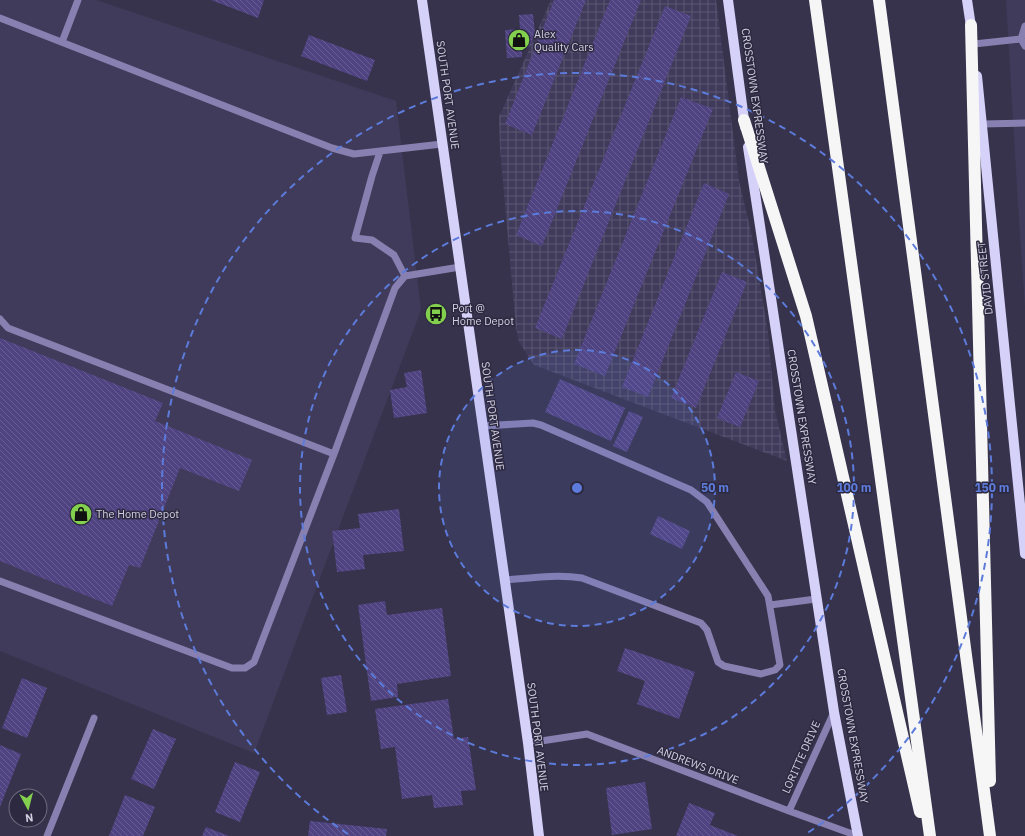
<svg xmlns="http://www.w3.org/2000/svg" width="1025" height="836" viewBox="0 0 1025 836" font-family="'IBM Plex Sans',sans-serif">
<defs>
<pattern id="industrial-grid" width="8" height="8" patternUnits="userSpaceOnUse"><rect width="8" height="8" fill="#403b5a"/><path d="M0 4h8M4 0v8" fill="none" stroke="#5b5671"/></pattern>
<pattern id="building-back-hatch" width="6" height="6" patternUnits="userSpaceOnUse"><rect width="6" height="6" fill="#504381"/><path d="M-1 5l2 2M0 0l6 6M5-1l2 2" fill="none" stroke="#685d92"/></pattern>
</defs>
<rect width="100%" height="100%" fill="#37334c"/>
<path fill="#403b5a" d="M 0,0 L 96,0 L 396,101 L 421,310 L 254,753 L 0,651 Z
M 1006,0 L 1025,0 L 1025,308 L 1018,205 Z"/>
<path fill="url(#industrial-grid)" d="M 551,0 L 716,0 L 739,181 L 752,236 L 768,332 L 775,411 L 787,461 L 534,365 L 519,342 L 516,328 L 500,148 L 499,117 Z"/>
<path fill="url(#building-back-hatch)" d="M 211,0 L 264,0 L 258,18 Z
M 554,0 L 586,0 L 532,135 L 505,124 Z
M 610,0 L 641,0 L 542,246 L 516,235 Z
M 665,6 L 691,16 L 562,339 L 535,328 Z
M 533,14 L 535,33 L 530,47 L 522,47 L 522,57 L 507,58 L 505,30 L 520,29 L 519,15 Z
M 309,35 L 375,60 L 367,81 L 301,56 Z
M 681,97 L 713,109 L 605,376 L 574,364 Z
M 704,183 L 729,194 L 648,397 L 622,387 Z
M 722,272 L 747,282 L 696,408 L 671,398 Z
M 0,338 L 163,403 L 155,421 L 252,460 L 239,491 L 180,468 L 140,568 L 129,565 L 112,606 L 0,561 Z
M 421,370 L 427,413 L 394,418 L 390,390 L 407,387 L 404,373 Z
M 736,372 L 759,381 L 740,427 L 717,418 Z
M 560,379 L 625,408 L 611,441 L 545,412 Z
M 629,411 L 643,417 L 627,452 L 613,446 Z
M 399,509 L 404,551 L 363,555 L 365,569 L 337,572 L 332,531 L 360,528 L 358,514 Z
M 658,516 L 690,531 L 682,549 L 650,534 Z
M 385,601 L 387,615 L 442,608 L 451,676 L 397,684 L 398,697 L 371,701 L 358,605 Z
M 625,648 L 695,672 L 679,719 L 637,704 L 645,681 L 617,671 Z
M 341,675 L 347,712 L 327,715 L 321,678 Z
M 22,678 L 47,688 L 27,738 L 2,728 Z
M 448,699 L 454,739 L 468,737 L 476,790 L 461,791 L 463,805 L 434,808 L 432,795 L 402,799 L 395,747 L 381,749 L 375,709 Z
M 153,729 L 176,739 L 154,789 L 131,779 Z
M 0,745 L 21,754 L 0,807 Z
M 235,762 L 260,772 L 240,822 L 215,812 Z
M 645,782 L 652,829 L 612,835 L 606,788 Z
M 125,795 L 155,807 L 143,836 L 109,836 Z
M 689,803 L 715,813 L 710,825 L 738,836 L 676,836 Z
M 310,821 L 387,829 L 386,836 L 308,836 Z
M 206,827 L 229,836 L 202,836 Z"/>
<g fill="none" stroke-linecap="round" stroke-linejoin="round">
<path stroke="#8780b0" stroke-width="7" d="M 0,18 L 332,148 L 354,154 L 442,144
M 1021,39 L 1025,26
M 1021,39 L 1025,46
M 62,42 L 78,0
M 974,44 L 1021,39
M 982,124 L 1025,123
M 380,152 L 372,176 L 355,238 L 372,240 L 394,255 L 405,276
M 0,319 L 8,328 L 334,454 L 395,288 L 405,276 L 460,267
M 483,426 L 533,423 L 541,425 L 691,490 L 707,502 L 768,596 L 780,665 L 775,670 L 761,674 L 724,666 L 718,662 L 707,630 L 701,623 L 582,578 C 557,574 530,578 505,580
M 0,581 L 232,668 L 245,668 L 254,662 L 334,454
M 770,605 L 816,599
M 528,743 L 587,734 L 789,811 L 858,836
M 789,811 L 834,712
M 47,836 L 94,718"/>
<path stroke="#d6d1f9" stroke-width="10" d="M 422,0 L 528,743 L 539,836
M 728,0 L 745,127
M 967,0 L 972,33
M 977,76 L 1025,554
M 748,147 L 834,712 L 858,836"/>
<path stroke="#f6f6f6" stroke-width="12" d="M 815,0 L 930,836
M 879,0 L 990,836
M 971,25 L 990,781
M 744,120 L 806,316 L 920,812"/>
</g>
<circle cx="577" cy="488" r="138" fill="#5c7bda" fill-opacity=".12"/>
<g fill="none" stroke="#5c7bda" stroke-width="2" stroke-dasharray="7 5">
<circle cx="577" cy="488" r="138"/>
<circle cx="577" cy="488" r="277"/>
<path d="M348 834A415 415 0 1 1 806 834"/>
</g>
<defs>
<g id="shop-disc" transform="scale(1.15)"><circle r="9.5" fill="#83d04e" stroke="#2d2941"/><path d="M-5-2.5h2.3a2.7 3.5 0 0 1 5.4 0H5L5.5 6h-11ZM-1.5-2.5h3a1.5 2.3 0 0 0-3 0Z" fill="#111"/></g>
<g id="bus-disc" transform="scale(1.15)"><circle r="9.5" fill="#83d04e" stroke="#2d2941"/><path d="M-5-6H5V4H4V6H2V4H-2V6H-4V4H-5ZM-3.5-4V0h7V-4ZM-3.5 1.2v1.5H-2V1.2ZM2 1.2v1.5H3.5V1.2Z" fill="#111"/></g>
</defs>
<g fill-rule="evenodd">
<use href="#shop-disc" x="519" y="40"/>
<use href="#bus-disc" x="436" y="314"/>
<use href="#shop-disc" x="81" y="514"/>
</g>
<g text-anchor="middle" stroke-width="3" stroke-linejoin="round" paint-order="stroke">
<g font-size="11" fill="#d1cfdf" stroke="#2d2941" text-anchor="start">
<text x="534" y="38">Alex<tspan x="534" dy="13">Quality Cars</tspan></text>
<text x="452" y="312">Port @<tspan x="452" dy="13">Home Depot</tspan></text>
<text x="96" y="518">The Home Depot</text>
</g>
<g font-size="11" fill="#d1cfdf" stroke="#2d2941">
<text transform="translate(448 95) rotate(82)" y="4">SOUTH PORT AVENUE</text>
<text transform="translate(755 96) rotate(82)" y="4">CROSSTOWN EXPRESSWAY</text>
<text transform="translate(985 278) rotate(-96)" y="4">DAVID STREET</text>
<text transform="translate(493 416) rotate(82)" y="4">SOUTH PORT AVENUE</text>
<text transform="translate(802 417) rotate(81)" y="4">CROSSTOWN EXPRESSWAY</text>
<text transform="translate(853 736) rotate(80)" y="4">CROSSTOWN EXPRESSWAY</text>
<text transform="translate(538 737) rotate(83)" y="4">SOUTH PORT AVENUE</text>
<text transform="translate(801 757) rotate(-66)" y="4">LORITTE DRIVE</text>
<text transform="translate(698 765) rotate(21)" y="4">ANDREWS DRIVE</text>
</g>
</g>
<circle cx="577" cy="488" r="6" fill="#5c7bda" stroke="#2d2941" stroke-width="2"/>
<g font-size="12" text-anchor="middle" font-weight="bold" fill="#5c7bda" stroke="#2d2941" stroke-width="3" stroke-linejoin="round" paint-order="stroke">
<text x="715" y="492">50 m</text>
<text x="854" y="492">100 m</text>
<text x="992" y="492">150 m</text>
</g>
<g transform="translate(28 808) rotate(173)"><circle r="19" fill="#2d2941" stroke="#6f6b80"/>
<path d="M0-3L7 15L0 10L-7 15Z" fill="#83d04e"/>
<text y="-6" font-size="11" font-weight="bold" text-anchor="middle" fill="#d1cfdf">N</text>
</g>
</svg>
